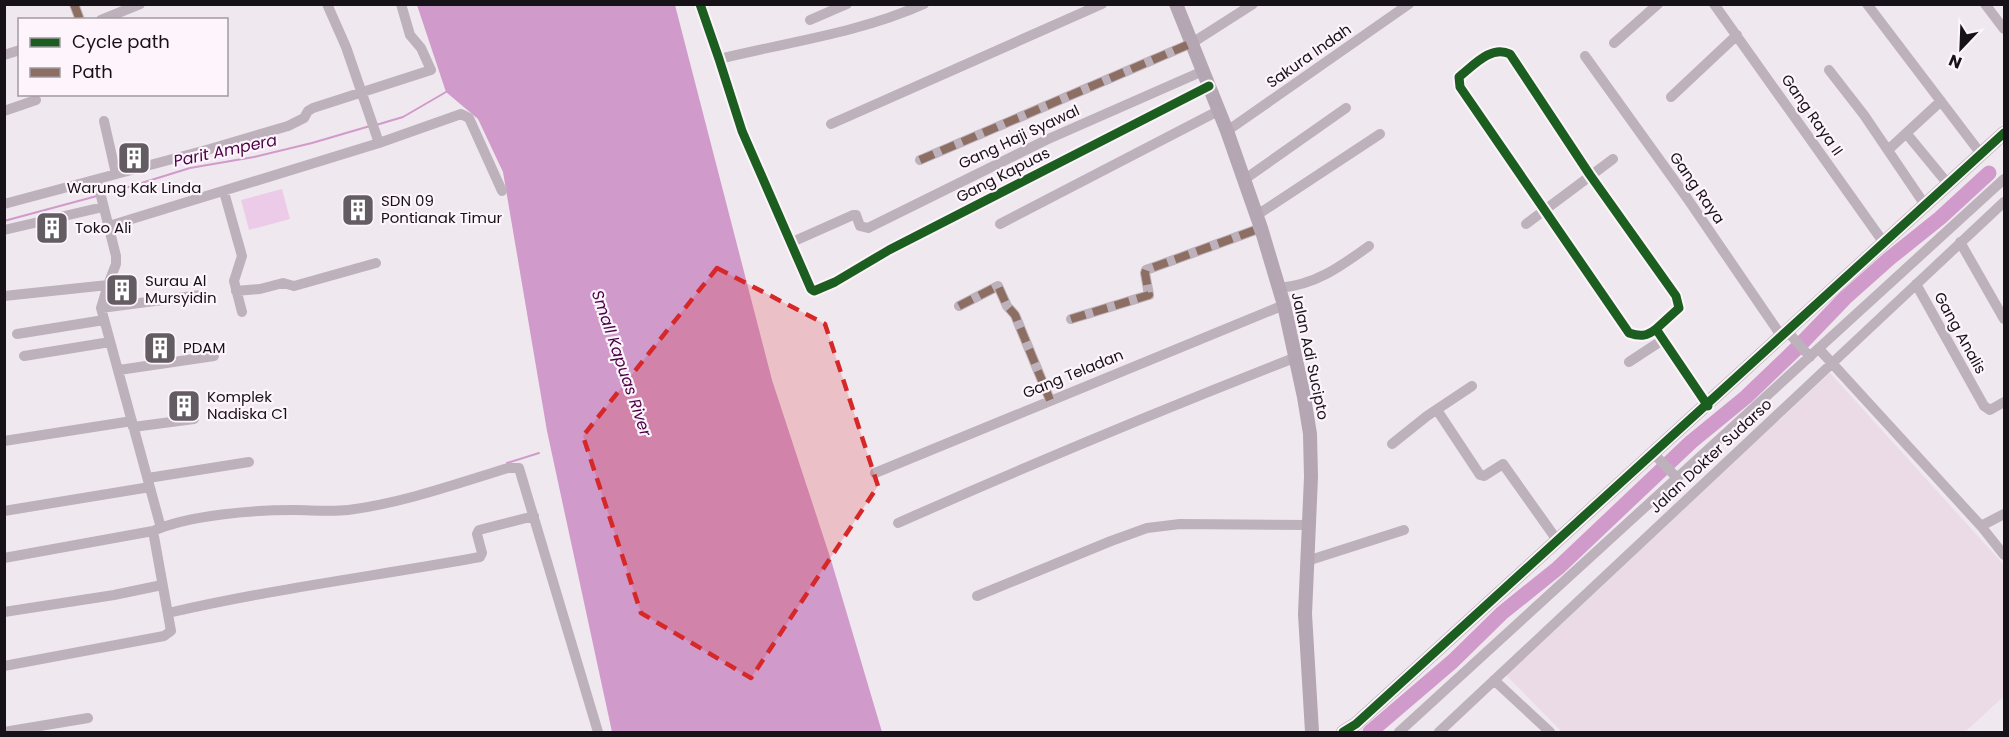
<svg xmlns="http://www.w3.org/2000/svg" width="2009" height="737" viewBox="0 0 2009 737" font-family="Poppins,sans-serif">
<rect width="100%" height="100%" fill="#f0e8ef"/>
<path fill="#eadbe7" d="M 1830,373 L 2004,565 L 2004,696 L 1965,732 L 1562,732 L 1505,674 Z"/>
<path fill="#eccbe8" d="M 282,189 L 290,219 L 249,230 L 241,200 Z"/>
<path fill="#d09acb" d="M 417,5 L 675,5 L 772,380 L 831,560 L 882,732 L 612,732 L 547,431 L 503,172 L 478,119 L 446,92 Z"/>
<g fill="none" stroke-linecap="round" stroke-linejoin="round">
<path stroke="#d09acb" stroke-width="2" d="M 376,125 L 403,117 L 446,92
M 106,194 L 190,168 L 254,157 L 312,143 L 370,126
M 4,221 L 97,196
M 507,463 L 539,453"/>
<path stroke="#d09acb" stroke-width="15" d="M 1370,732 L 1453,661 L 1502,613 L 1558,568 L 1691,442 L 1746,397 L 1796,349 L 1845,298 L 1890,258 L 1940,218 L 1989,173"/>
<path stroke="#bdb1bb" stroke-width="10" d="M 74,4 L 80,20
M 327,4 L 346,47 L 379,143
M 700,4 L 719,59 L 742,131 L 811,289 L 814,291 L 835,282 L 889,250 L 1209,86
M 1714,4 L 1884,243
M 1867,4 L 1981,154
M 1985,4 L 2004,29
M 101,20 L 140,4
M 810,20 L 847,4
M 1614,43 L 1658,4
M 4,55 L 20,50
M 1585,56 L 1687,198 L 1782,337
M 719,59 C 788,42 859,33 924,4
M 1829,70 L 1864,115 L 1925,205
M 1671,97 L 1737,35
M 4,111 L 36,100
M 104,121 L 116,174
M 831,124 L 1102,4
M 1227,131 L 1409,4
M 1906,133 L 1948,184
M 1888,150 L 1941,101
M 920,160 L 1192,43 L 1253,4
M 1245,179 L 1346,108
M 97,180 L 116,256 L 116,264 L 108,285
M 224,192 L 242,256 L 234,281 L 242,312
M 4,204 L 210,149 L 288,126 L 304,118 L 308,111 L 313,108 L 431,70 L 421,48 L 410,35 L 401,4
M 1257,215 L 1380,134
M 1000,224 L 1218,111
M 1526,224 L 1613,159
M 109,226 L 379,143 L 461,114 L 469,118 L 502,191
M 4,230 L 103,207
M 1960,242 L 2004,319
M 790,243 L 853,215 L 856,215 L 860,226 L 868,228 L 1046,140 L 1203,71
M 1916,284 L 1984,406 L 1990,410 L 2004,402
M 1279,288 C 1315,285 1340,267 1369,246
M 236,291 L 260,289 L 283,283 L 294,286 L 376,263
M 4,296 L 108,285 L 101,308 L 161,528
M 959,306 L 998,286 L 1007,306 L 1015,315 L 1050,400
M 101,308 L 201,295
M 1071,319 L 1149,295 L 1145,273 L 1146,270 L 1261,228
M 1656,329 L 1679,308 L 1676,296 L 1590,175 L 1510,54 C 1491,45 1474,65 1459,77 L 1460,87 L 1629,333 C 1641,337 1647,336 1656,329 L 1708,406
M 1788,332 L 1810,357
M 17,334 L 104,320
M 1819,349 L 1981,526 L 2004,514
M 24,356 L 110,342
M 1629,362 L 1664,339
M 119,370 L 214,356
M 1437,410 L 1480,475 L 1484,476 L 1503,464 L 1557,540
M 133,427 L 194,419
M 4,441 L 132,421
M 1392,444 L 1427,416 L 1472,386
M 1654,454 L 1677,478
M 875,473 L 1284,305
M 148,478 L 249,462
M 4,511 L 150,487
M 898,523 C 1029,465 1161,410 1294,358
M 1981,526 L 2004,555
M 153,531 C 189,515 254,510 293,510 C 311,510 330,512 348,510 C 403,503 456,484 508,468 L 519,468 L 598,732
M 4,558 L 153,531 L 171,631 L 164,636 L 4,666
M 1307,561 L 1404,530
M 977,596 L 1111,541 L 1147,528 L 1180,524 L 1309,525
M 4,612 L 114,595 L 162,585
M 168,613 C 271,589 376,576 480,557 L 482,553 L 477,534 L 479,530 L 534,516
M 1494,680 L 1550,732
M 4,732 L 88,718
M 1399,732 L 2004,179
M 1439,732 L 2004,202"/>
<path stroke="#b4a6b2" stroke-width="14" d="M 1176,4 L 1227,131 L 1261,228 L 1284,305 L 1304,397 L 1310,434 L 1311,477 L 1305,614 L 1312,732
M 1343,732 L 1356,724 L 2004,133"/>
<path stroke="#8d6e63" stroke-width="8" stroke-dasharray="15 8" stroke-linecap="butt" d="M 74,4 L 80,20
M 920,160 L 1192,43
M 959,306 L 998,286 L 1007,306 L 1015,315 L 1050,400
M 1071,319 L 1149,295 L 1145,273 L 1146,270 L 1261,228"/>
<g stroke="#fdf4fc" stroke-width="13">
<path id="cycleway" d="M 700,4 L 719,59 L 742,131 L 811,289 L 814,291 L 835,282 L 889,250 L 1209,86
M 1656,329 L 1679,308 L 1676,296 L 1590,175 L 1510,54 C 1491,45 1474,65 1459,77 L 1460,87 L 1629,333 C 1641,337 1647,336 1656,329 L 1708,406
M 1343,732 L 1356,724 L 2004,133"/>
</g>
<use href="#cycleway" stroke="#1b5e20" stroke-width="9"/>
</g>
<path fill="#d62828" fill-opacity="0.2" stroke="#d62828" stroke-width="4.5" stroke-dasharray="12 8" stroke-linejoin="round" d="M 717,268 L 825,324 L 878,486 L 751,678 L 641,613 L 583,436 Z"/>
<defs>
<g id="building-square" transform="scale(1.725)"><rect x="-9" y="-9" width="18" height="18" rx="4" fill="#635d63" stroke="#fdf4fc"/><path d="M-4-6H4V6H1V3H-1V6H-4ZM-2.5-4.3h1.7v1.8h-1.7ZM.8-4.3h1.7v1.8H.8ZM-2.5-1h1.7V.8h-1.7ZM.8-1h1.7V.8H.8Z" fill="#fff"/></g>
</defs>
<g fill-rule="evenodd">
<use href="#building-square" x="134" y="158"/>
<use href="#building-square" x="358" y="210"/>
<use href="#building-square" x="52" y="228"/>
<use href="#building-square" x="122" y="290"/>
<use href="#building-square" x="160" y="348"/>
<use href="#building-square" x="184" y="406"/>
</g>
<g text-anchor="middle" stroke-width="4.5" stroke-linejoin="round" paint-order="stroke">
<g font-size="15" fill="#171217" stroke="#fdf4fc">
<text transform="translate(1309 56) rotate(-35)" y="5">Sakura Indah</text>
<text transform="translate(1812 115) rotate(55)" y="5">Gang Raya II</text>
<text transform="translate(1019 137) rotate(-25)" y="5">Gang Haji Syawal</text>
<text transform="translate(1003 175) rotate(-27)" y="5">Gang Kapuas</text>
<text transform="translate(1697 188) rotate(55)" y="5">Gang Raya</text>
<text transform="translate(1960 333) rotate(61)" y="5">Gang Analis</text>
<text transform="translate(1310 356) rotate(78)" y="5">Jalan Adi Sucipto</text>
<text transform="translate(1073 374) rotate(-22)" y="5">Gang Teladan</text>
<text transform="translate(1711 456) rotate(-43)" y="5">Jalan Dokter Sudarso</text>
</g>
<g font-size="15" fill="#171217" stroke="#fdf4fc" text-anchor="start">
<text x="134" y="193" text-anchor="middle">Warung Kak Linda</text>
<text x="381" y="206">SDN 09<tspan x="381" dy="17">Pontianak Timur</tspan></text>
<text x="75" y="233">Toko Ali</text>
<text x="145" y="286">Surau Al<tspan x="145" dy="17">Mursyidin</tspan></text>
<text x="183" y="353">PDAM</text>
<text x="207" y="402">Komplek<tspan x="207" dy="17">Nadiska C1</tspan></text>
</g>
<g font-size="16" font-style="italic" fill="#4a0246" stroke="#fdf4fc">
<text transform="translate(225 150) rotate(-12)" y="6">Parit Ampera</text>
<text transform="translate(622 363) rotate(71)" y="6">Small Kapuas River</text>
</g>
</g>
<rect width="2009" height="737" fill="none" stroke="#171217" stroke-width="12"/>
<rect x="18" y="18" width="210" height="78" fill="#fdf4fc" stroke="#a19aa0" stroke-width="1.5"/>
<rect x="30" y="38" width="30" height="9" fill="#1b5e20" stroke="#a19aa0" stroke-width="1.5"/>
<text x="72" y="48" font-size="18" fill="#171217">Cycle path</text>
<rect x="30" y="68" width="30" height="9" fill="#8d6e63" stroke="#a19aa0" stroke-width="1.5"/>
<text x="72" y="78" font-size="18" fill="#171217">Path</text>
<g transform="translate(1961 48) rotate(203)" stroke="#fdf4fc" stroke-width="4.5" paint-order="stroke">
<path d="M0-4.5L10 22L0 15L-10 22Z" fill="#171217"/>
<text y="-9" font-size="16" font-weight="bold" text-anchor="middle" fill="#171217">N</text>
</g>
</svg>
